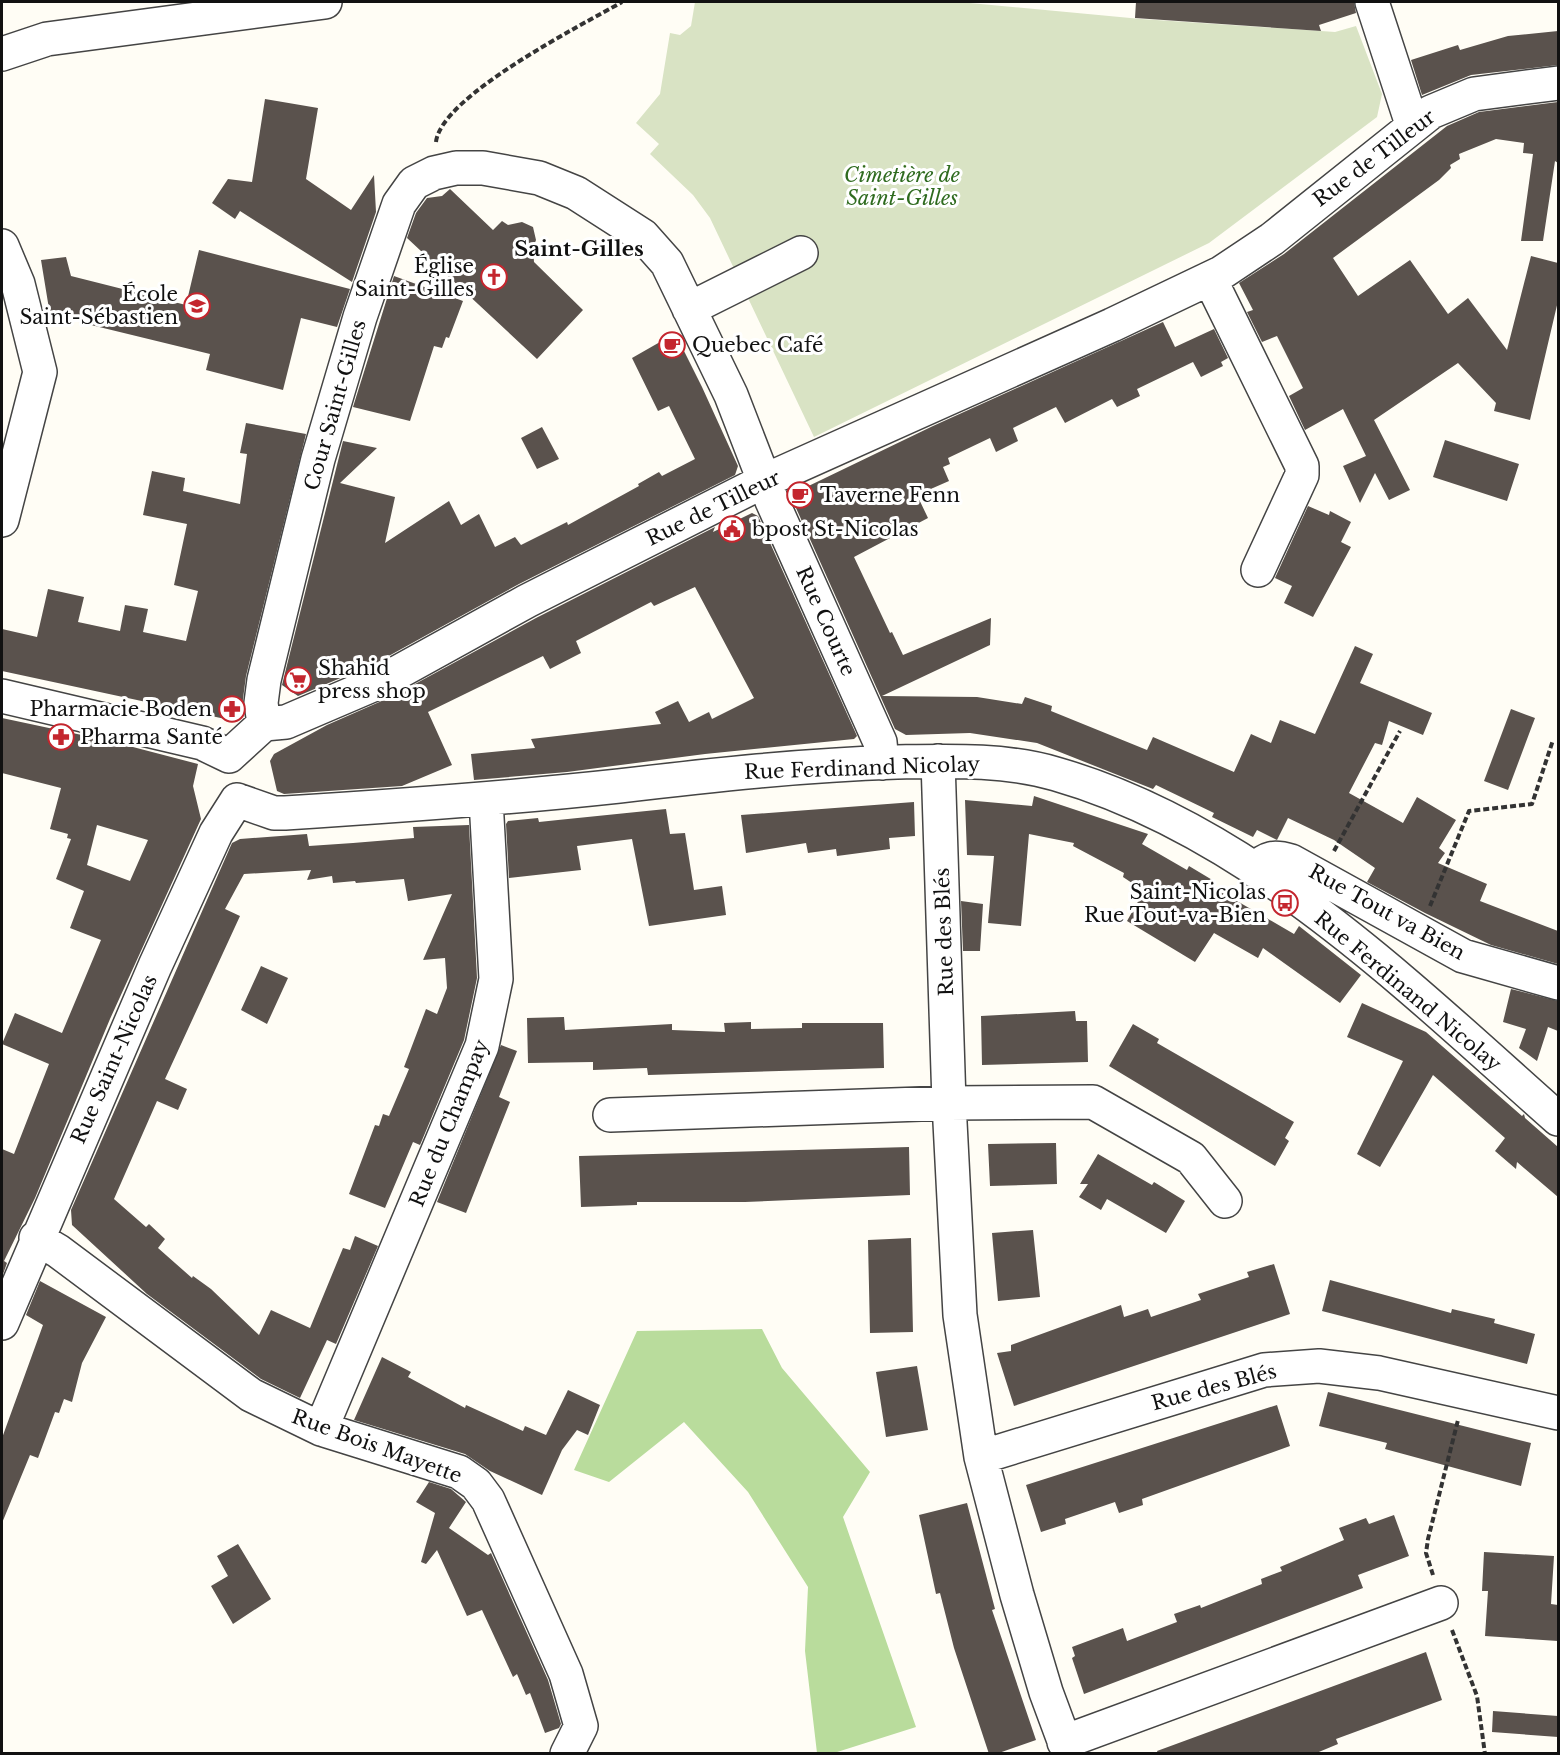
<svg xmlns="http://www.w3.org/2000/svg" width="1560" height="1755" viewBox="0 0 1560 1755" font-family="'Libre Baskerville',serif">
<rect width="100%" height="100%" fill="#fffdf5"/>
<path fill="#b9dc9c" d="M 762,1329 L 782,1368 L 870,1472 L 843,1517 L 916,1727 L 834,1753 L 817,1753 L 805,1651 L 808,1587 L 748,1492 L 684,1422 L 609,1482 L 574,1470 L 637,1331 Z"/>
<path fill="#d9e3c4" d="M 695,2 L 959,2 L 1141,19 L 1321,31 L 1335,32 L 1356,26 L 1382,94 L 1377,117 L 1209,243 L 814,437 L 710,218 L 693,195 L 650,154 L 659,144 L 636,123 L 660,94 L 670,33 L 680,35 L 691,26 Z"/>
<path fill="#5a524d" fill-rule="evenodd" d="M 1136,2 L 1354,2 L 1356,13 L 1319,25 L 1321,31 L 1135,18 Z
M 1558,31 L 1558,65 L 1471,75 L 1422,95 L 1411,60 L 1458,45 L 1460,50 L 1508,36 Z
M 265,99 L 318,108 L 306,179 L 351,210 L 374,175 L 376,212 L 352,282 L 240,211 L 235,219 L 212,203 L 228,179 L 252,182 Z
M 1558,102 L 1558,163 L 1555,161 L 1543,241 L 1521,241 L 1533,154 L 1523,153 L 1524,143 L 1496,139 L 1459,154 L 1460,159 L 1450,165 L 1451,168 L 1439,180 L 1333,258 L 1358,296 L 1410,260 L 1448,314 L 1468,298 L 1507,350 L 1531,256 L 1558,263 L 1558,301 L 1530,420 L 1494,411 L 1496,403 L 1458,363 L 1374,420 L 1410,490 L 1389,500 L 1375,473 L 1360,503 L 1343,466 L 1366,456 L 1343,409 L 1305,430 L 1289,396 L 1303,388 L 1277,336 L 1262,342 L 1247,312 L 1253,310 L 1239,283 L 1284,254 L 1447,126 L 1479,112 Z
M 450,189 L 493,230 L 502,221 L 508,225 L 522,222 L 533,227 L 536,240 L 533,248 L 534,262 L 583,310 L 537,359 L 407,238 L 416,213 L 427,198 L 442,196 Z
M 199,250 L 350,289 L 337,327 L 301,318 L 283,390 L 206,370 L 210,354 L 50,315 L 41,260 L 66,257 L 71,276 L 186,305 Z
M 394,276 L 463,301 L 449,338 L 446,337 L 442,348 L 434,346 L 410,421 L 353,407 Z
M 1163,322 L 1175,347 L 1214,329 L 1228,358 L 1221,362 L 1223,366 L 1201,377 L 1193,362 L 1137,389 L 1140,396 L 1117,407 L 1112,399 L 1065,423 L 1056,407 L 1013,428 L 1018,441 L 996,452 L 990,438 L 948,458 L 950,464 L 943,467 L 949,481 L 917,495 L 928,518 L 854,557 L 890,633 L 892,632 L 903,655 L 991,618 L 990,645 L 882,696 L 977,697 L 1022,704 L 1025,697 L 1052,706 L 1051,711 L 1147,750 L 1153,737 L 1234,772 L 1251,734 L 1271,743 L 1280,720 L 1315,734 L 1355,646 L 1373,654 L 1360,683 L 1432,713 L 1423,735 L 1389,721 L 1382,745 L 1375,743 L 1349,793 L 1403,823 L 1417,797 L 1456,820 L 1439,848 L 1445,853 L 1438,863 L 1487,884 L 1480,901 L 1558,931 L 1558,964 L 1491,945 L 1425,913 L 1367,882 L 1375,868 L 1334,840 L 1288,818 L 1277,840 L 1257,830 L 1253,837 L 1212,817 L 1214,813 L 1156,785 L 1153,789 L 1037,743 L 970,733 L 906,735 L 895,729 L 792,499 L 794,493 L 933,426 Z
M 667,338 L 680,343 L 702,387 L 738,466 L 735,475 L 519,584 L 376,663 L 298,696 L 282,685 L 343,441 L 377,448 L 340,483 L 395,497 L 385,543 L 449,501 L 461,525 L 479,514 L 495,547 L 515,537 L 521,545 L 567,522 L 568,525 L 639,486 L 638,484 L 659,472 L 662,476 L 695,459 L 669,406 L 658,411 L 632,358 Z
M 246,423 L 306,434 L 246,676 L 241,714 L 230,720 L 2,671 L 2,629 L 37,637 L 48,589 L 84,597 L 78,622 L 120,631 L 125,605 L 148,609 L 143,632 L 186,641 L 198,591 L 174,585 L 187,524 L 143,515 L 152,471 L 185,478 L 183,491 L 240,504 L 247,454 L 240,453 Z
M 542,427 L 559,459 L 537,469 L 521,438 Z
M 1445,440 L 1519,464 L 1507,501 L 1433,477 Z
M 1308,506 L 1329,515 L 1330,511 L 1351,522 L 1341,542 L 1351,547 L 1313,617 L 1284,603 L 1292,586 L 1275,578 Z
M 752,513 L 758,516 L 857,736 L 854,739 L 705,754 L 567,772 L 474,780 L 471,754 L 535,748 L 531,739 L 661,724 L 655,712 L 678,701 L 689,722 L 709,712 L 712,719 L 754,698 L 695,587 L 654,606 L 651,602 L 576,641 L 581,653 L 550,669 L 543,656 L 428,712 L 452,765 L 402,786 L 284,794 L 277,791 L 270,761 L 274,754 L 327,725 L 393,696 L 536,618 L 715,527 L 713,532 Z
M 1511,709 L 1535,718 L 1508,790 L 1484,781 Z
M 2,718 L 110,741 L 198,764 L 193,786 L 201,819 L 110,1019 L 35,1198 L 4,1261 L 7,1263 L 2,1277 L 2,1149 L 14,1154 L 49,1064 L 2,1044 L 15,1013 L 62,1033 L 101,940 L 70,928 L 84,891 L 56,879 L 71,839 L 67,838 L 68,834 L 50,829 L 61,788 L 2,773 ZM 97,825 L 148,840 L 130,881 L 87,865 Z
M 1034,796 L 1148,834 L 1142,844 L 1187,870 L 1189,866 L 1214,881 L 1211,886 L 1294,934 L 1299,926 L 1361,975 L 1340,1003 L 1263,948 L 1258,958 L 1214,933 L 1195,962 L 1127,921 L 1144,891 L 1123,877 L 1124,873 L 1073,846 L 1074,843 L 1029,834 L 1021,926 L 988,923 L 994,856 L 967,855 L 965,800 L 1032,806 Z
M 914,802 L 915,836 L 889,838 L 890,849 L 837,856 L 836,849 L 808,853 L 806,843 L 746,853 L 741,815 Z
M 666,809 L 670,834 L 685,833 L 694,890 L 722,886 L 726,915 L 649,926 L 632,839 L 577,846 L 581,870 L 509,878 L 506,824 L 508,821 L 538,818 L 539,822 L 558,820 Z
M 469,825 L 477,978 L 464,1040 L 420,1145 L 413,1142 L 385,1208 L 349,1194 L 375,1125 L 379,1126 L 383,1114 L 389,1116 L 409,1069 L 404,1067 L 426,1009 L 437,1014 L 447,988 L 445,958 L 423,960 L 452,894 L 408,901 L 404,879 L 356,883 L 355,881 L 333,883 L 332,876 L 307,880 L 311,870 L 244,874 L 225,909 L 240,916 L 165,1079 L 187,1089 L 178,1110 L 157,1101 L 114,1199 L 146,1227 L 149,1224 L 165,1239 L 158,1248 L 192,1278 L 193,1276 L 211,1289 L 259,1335 L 271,1310 L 310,1328 L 343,1248 L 350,1250 L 355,1236 L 378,1246 L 336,1344 L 327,1340 L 300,1398 L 261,1379 L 147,1294 L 72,1225 L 71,1210 L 232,843 L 240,839 L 307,834 L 309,846 L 353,843 L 414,838 L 413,827 Z
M 961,901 L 983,904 L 980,951 L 963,951 Z
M 261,966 L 288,978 L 267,1024 L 241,1010 Z
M 1511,989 L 1558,1001 L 1558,1031 L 1548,1027 L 1537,1061 L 1519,1048 L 1526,1029 L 1503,1022 Z
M 1362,1003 L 1426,1032 L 1522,1116 L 1524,1114 L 1525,1118 L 1558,1147 L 1558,1197 L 1517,1162 L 1516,1169 L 1495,1151 L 1505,1138 L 1433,1075 L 1380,1167 L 1357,1154 L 1403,1061 L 1347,1037 Z
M 1075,1011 L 1076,1021 L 1087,1021 L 1088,1062 L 982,1065 L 981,1016 Z
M 564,1017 L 565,1030 L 672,1024 L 672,1030 L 725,1032 L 724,1023 L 751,1022 L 751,1029 L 802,1028 L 802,1023 L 883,1023 L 884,1068 L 648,1075 L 647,1068 L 593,1070 L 593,1062 L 528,1063 L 527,1018 Z
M 1133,1024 L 1159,1039 L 1157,1043 L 1294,1122 L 1285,1138 L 1289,1141 L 1275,1166 L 1109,1066 Z
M 501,1045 L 517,1051 L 499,1097 L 510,1102 L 466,1213 L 437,1202 Z
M 1056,1143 L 1057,1184 L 990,1186 L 988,1144 Z
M 909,1147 L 910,1195 L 745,1202 L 637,1202 L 637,1205 L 581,1207 L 579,1156 Z
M 1098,1154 L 1152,1185 L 1154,1182 L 1185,1201 L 1166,1233 L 1107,1199 L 1101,1210 L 1079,1197 L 1088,1184 L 1080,1184 Z
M 1033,1230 L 1040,1297 L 998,1301 L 992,1233 Z
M 911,1238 L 913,1332 L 870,1333 L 868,1240 Z
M 1274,1264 L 1290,1314 L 1014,1406 L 997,1353 L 1011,1351 L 1011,1345 L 1121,1305 L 1124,1317 L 1148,1309 L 1151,1317 L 1201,1300 L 1198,1294 L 1249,1277 L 1247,1272 Z
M 1330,1280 L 1451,1313 L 1452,1309 L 1495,1319 L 1494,1323 L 1535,1334 L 1527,1364 L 1322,1311 Z
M 40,1281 L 106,1317 L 82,1363 L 72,1402 L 64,1399 L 59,1413 L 55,1412 L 38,1458 L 30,1455 L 2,1523 L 2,1438 L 43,1325 L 26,1315 Z
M 382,1357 L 411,1372 L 408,1377 L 465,1408 L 466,1405 L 523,1431 L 525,1426 L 546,1435 L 568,1390 L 600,1405 L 588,1435 L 577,1430 L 562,1450 L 542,1495 L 490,1471 L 465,1454 L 354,1420 Z
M 917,1366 L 928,1430 L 886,1437 L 876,1372 Z
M 1328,1392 L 1531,1443 L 1521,1486 L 1385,1449 L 1387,1443 L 1319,1426 Z
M 1277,1405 L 1290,1446 L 1142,1499 L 1143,1505 L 1119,1513 L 1115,1502 L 1065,1519 L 1066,1524 L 1041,1532 L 1026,1485 Z
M 429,1482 L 451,1489 L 466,1502 L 449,1528 L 488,1555 L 491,1553 L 548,1680 L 561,1724 L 559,1728 L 545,1733 L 530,1693 L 526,1695 L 517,1674 L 513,1677 L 482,1610 L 467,1616 L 437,1550 L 426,1564 L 421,1562 L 435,1513 L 416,1502 Z
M 967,1503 L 995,1609 L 992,1610 L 1036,1740 L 996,1754 L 989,1754 L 954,1648 L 940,1593 L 936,1594 L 919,1515 Z
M 1394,1515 L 1409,1556 L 1358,1575 L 1363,1588 L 1084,1694 L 1072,1658 L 1075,1656 L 1072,1647 L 1123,1628 L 1127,1641 L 1177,1622 L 1174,1614 L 1200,1605 L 1201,1608 L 1262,1584 L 1261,1579 L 1282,1571 L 1280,1567 L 1344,1540 L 1339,1528 L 1366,1518 L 1369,1524 Z
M 238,1544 L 271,1599 L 233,1624 L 211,1586 L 228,1576 L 217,1556 Z
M 1484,1552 L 1554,1556 L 1551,1604 L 1558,1605 L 1558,1641 L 1485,1636 L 1488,1591 L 1482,1591 Z
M 1426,1652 L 1442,1700 L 1336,1739 L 1338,1744 L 1314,1754 L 1158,1754 L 1157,1751 Z
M 1493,1711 L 1558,1716 L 1558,1737 L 1492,1732 Z"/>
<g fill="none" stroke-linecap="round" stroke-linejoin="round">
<g stroke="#444" stroke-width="36">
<path id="minor" d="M 1372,2 L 1412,124
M 2,54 L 47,39 L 325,2
M 2,246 L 18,284 L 40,372 L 2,520
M 1210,279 L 1302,466 L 1302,475 L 1258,570
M 689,309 L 801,253
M 2,696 L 202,743 L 229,756
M 264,724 L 261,703 L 264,680 L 318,459 L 360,317 L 399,204 L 414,183 L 434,173 L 456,168 L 483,168 L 539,178 L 576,193 L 643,236 L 667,263 L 731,395 L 772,501 L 880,742 L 882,763
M 229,756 L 264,724 L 286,722 L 384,680 L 527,601 L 764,481 L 1112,325 L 1221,273 L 1272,239 L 1431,112 L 1474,94 L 1558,83
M 938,761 L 949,1103 L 960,1315 L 981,1457 L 1017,1595 L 1046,1692 L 1069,1754
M 237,800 L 274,813 L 285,813 C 397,806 508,798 619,786 C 712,775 804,765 897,762 C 951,761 1005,759 1056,774 C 1251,830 1410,988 1558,1119
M 1254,870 C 1267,857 1274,856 1291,861 L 1463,956 L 1558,983
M 610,1115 L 949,1103 L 1093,1102 L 1191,1158 L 1225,1201
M 36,1238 L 58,1251 L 251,1395 L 321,1429 L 459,1472 L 476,1484 L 488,1500 L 566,1674 L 581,1726 L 567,1754
M 2,1323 L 155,966 L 216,833 L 237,800
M 321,1429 L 482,1046 L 496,979 L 486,800
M 981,1457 L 1264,1370 L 1319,1366 L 1379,1373 L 1558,1413
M 1064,1742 L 1441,1603"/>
</g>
<path stroke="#333" stroke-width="4" stroke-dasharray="6 3" stroke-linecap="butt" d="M 436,142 C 441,96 582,25 622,2
M 1334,851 L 1400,731
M 1430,906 L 1469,811 L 1532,804 L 1553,740
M 1433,1575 L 1426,1553 L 1428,1539 L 1458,1420
M 1452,1630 L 1477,1696 L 1485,1754"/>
<use href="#minor" stroke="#fff" stroke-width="33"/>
</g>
<defs>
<g id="church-ring" transform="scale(1.35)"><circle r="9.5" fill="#fff" stroke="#c4262e" stroke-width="1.5"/><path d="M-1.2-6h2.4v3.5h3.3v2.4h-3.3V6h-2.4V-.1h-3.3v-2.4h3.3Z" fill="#c4262e"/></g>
<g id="school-ring" transform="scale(1.35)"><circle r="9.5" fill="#fff" stroke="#c4262e" stroke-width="1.5"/><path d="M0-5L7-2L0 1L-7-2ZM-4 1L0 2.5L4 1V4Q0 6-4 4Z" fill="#c4262e"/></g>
<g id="cafe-ring" transform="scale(1.35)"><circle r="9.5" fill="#fff" stroke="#c4262e" stroke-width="1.5"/><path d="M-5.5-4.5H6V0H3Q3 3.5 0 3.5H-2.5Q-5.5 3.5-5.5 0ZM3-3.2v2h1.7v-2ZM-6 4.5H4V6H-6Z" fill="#c4262e"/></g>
<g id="civic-ring" transform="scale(1.35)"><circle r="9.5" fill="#fff" stroke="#c4262e" stroke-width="1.5"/><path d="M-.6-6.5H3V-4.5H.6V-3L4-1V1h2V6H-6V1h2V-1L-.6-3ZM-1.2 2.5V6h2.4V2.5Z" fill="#c4262e"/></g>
<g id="supermarket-ring" transform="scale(1.35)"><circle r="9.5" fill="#fff" stroke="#c4262e" stroke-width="1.5"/><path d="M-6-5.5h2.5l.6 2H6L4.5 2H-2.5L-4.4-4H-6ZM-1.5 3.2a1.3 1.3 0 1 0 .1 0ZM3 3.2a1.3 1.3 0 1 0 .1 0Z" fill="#c4262e"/></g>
<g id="pharmacy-ring" transform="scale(1.35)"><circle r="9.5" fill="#fff" stroke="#c4262e" stroke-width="1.5"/><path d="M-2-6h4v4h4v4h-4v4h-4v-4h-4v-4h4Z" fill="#c4262e"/></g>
<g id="bus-ring" transform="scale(1.35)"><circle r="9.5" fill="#fff" stroke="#c4262e" stroke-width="1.5"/><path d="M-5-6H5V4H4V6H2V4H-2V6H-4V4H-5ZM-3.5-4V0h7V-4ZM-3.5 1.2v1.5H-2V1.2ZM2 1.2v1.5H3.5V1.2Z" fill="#c4262e"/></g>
</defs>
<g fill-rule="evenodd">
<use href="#church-ring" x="494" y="277"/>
<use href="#school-ring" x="197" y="306"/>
<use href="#cafe-ring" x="672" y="345"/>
<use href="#cafe-ring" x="800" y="495"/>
<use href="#civic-ring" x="732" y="529"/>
<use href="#supermarket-ring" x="298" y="680"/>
<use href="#pharmacy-ring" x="232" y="709"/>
<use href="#pharmacy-ring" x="61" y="737"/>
<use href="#bus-ring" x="1285" y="903"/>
</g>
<g text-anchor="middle" stroke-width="6" stroke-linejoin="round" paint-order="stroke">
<g font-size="20" fill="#111" stroke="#fff">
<text transform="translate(1374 158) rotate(-37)" y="7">Rue de Tilleur</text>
<text transform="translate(335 405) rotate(-74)" y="7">Cour Saint-Gilles</text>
<text transform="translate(713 508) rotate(-26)" y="7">Rue de Tilleur</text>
<text transform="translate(826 621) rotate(66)" y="7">Rue Courte</text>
<text transform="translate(862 768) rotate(-2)" y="7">Rue Ferdinand Nicolay</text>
<text transform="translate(1387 912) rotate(29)" y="7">Rue Tout va Bien</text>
<text transform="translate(944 932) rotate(-92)" y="7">Rue des Blés</text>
<text transform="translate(1408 991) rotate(40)" y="7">Rue Ferdinand Nicolay</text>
<text transform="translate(114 1059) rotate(-66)" y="7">Rue Saint-Nicolas</text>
<text transform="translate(449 1123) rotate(-68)" y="7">Rue du Champay</text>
<text transform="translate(1214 1387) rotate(-15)" y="7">Rue des Blés</text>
<text transform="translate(377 1446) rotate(20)" y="7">Rue Bois Mayette</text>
</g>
<g font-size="20" font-style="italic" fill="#2f6b1f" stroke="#fff">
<text x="902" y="182">Cimetière de<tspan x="902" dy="23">Saint-Gilles</tspan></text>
</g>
<g font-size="20" fill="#111" stroke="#fff" text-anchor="start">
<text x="474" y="273" text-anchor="end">Église<tspan x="474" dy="23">Saint-Gilles</tspan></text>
<text x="178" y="301" text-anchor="end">École<tspan x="178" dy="23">Saint-Sébastien</tspan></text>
<text x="692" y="352">Quebec Café</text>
<text x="820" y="502">Taverne Fenn</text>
<text x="752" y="536">bpost St-Nicolas</text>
<text x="318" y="675">Shahid<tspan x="318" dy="23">press shop</tspan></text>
<text x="212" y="716" text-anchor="end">Pharmacie Boden</text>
<text x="80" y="744">Pharma Santé</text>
<text x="1266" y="899" text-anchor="end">Saint-Nicolas<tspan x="1266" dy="23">Rue Tout-va-Bien</tspan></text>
</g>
<g font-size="21" font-weight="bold" fill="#111" stroke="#fff">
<text x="579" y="256">Saint-Gilles</text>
</g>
</g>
<rect width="1560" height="1755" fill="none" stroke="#111111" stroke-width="6"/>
</svg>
